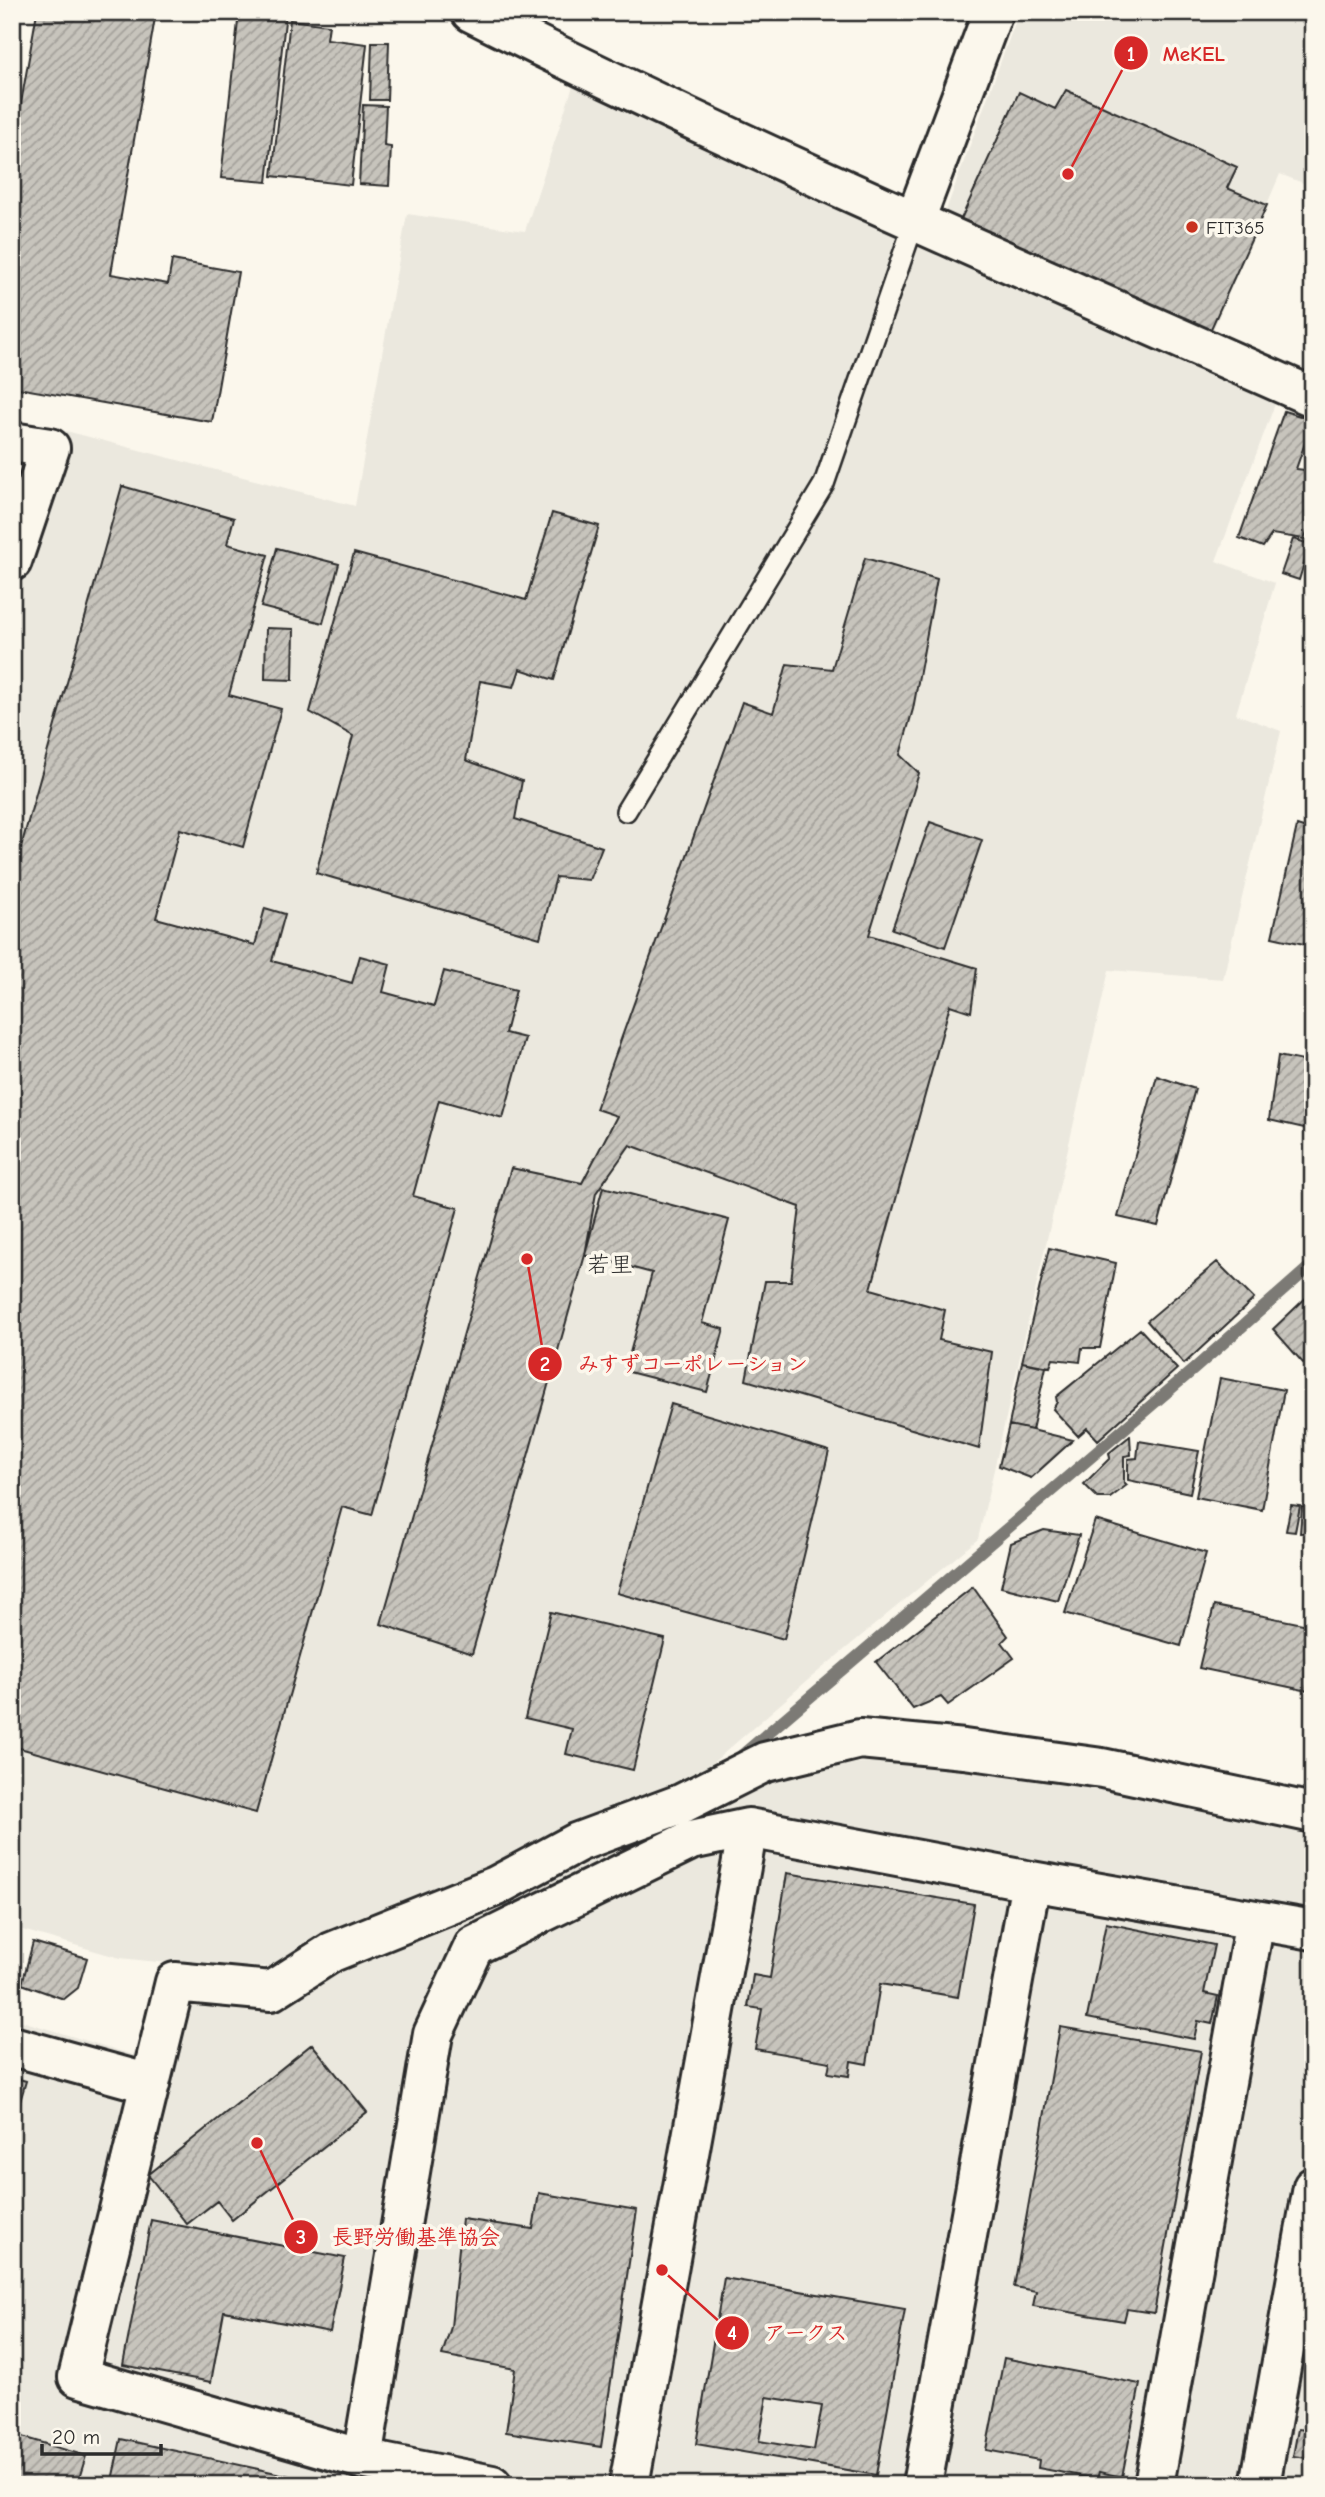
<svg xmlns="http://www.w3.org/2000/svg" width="1325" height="2497" viewBox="0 0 1325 2497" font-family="'Comic Neue','Klee One',sans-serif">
<defs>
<pattern id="building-hatch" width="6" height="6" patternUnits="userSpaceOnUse" patternTransform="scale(1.75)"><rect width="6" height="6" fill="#c7c4bc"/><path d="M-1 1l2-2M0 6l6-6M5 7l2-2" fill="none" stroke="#a29f99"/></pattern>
</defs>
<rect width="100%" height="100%" fill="#fbf7ec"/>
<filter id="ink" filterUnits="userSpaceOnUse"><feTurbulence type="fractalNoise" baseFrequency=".0143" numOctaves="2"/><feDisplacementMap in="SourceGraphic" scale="14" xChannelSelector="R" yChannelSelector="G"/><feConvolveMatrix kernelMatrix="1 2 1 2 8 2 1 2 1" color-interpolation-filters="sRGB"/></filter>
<g filter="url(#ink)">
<path fill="#ebe8de" d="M 1019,12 L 1313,12 L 1313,187 L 1280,174 L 1213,330 L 945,213 Z
M 576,77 L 886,219 L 1275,404 L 1216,561 L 1275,583 L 1236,714 L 1281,731 L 1223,979 L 1109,970 L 978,1539 L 808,1680 L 700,1774 L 280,1967 L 186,1965 L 120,1958 L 12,1927 L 12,595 L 66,431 L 355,506 L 407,214 L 525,231 Z
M 923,1754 L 1102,1784 L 1313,1831 L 1313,2485 L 12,2485 L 12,2018 L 133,2055 L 154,1990 L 276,2000 L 377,1943 L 767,1776 Z"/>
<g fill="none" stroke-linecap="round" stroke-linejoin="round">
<path stroke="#7b7a75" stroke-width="12" d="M 741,1756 L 1194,1369 L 1313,1264"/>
</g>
<path fill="url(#building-hatch)" stroke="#2b2b2b" stroke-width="2" fill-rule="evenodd" d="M 37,12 L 156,12 L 111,274 L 168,284 L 172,260 L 238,272 L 212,422 L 12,387 L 12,154 Z
M 239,12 L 286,12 L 267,182 L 221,178 Z
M 290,20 L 329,25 L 327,39 L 367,44 L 351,185 L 272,176 Z
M 372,42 L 389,42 L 387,100 L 370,100 Z
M 1066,90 L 1237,167 L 1227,188 L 1267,205 L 1210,331 L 961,219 L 1019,92 L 1055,109 Z
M 363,105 L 386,106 L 384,146 L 391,147 L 389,186 L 359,184 Z
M 1284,411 L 1313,420 L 1296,469 L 1313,471 L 1313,519 L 1304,539 L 1272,534 L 1263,547 L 1239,538 Z
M 122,486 L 234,518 L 227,544 L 268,555 L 229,695 L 281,709 L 243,847 L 180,829 L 156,918 L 255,945 L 265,908 L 285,914 L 272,961 L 352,983 L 360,956 L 390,964 L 383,992 L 434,1006 L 444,971 L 516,990 L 505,1033 L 525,1038 L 503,1118 L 439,1100 L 413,1196 L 458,1208 L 372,1515 L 342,1507 L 256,1813 L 12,1746 L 12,879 Z
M 552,513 L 599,526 L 554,680 L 520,669 L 514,687 L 480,681 L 466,760 L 522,781 L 515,819 L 602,847 L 589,880 L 556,877 L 540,938 L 316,873 L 353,736 L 310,712 L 354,553 L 526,600 Z
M 1293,539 L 1310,544 L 1299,580 L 1281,574 Z
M 277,548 L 339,564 L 323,623 L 261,607 Z
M 865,558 L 937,579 L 913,709 L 900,755 L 919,773 L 869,935 L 977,968 L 971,1012 L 950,1005 L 871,1289 L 945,1310 L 939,1340 L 992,1352 L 979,1449 L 746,1380 L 765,1281 L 791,1281 L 800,1207 L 630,1145 L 596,1193 L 585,1255 L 472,1654 L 381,1624 L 511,1168 L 582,1183 L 617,1116 L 596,1109 L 742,702 L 773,713 L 787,664 L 832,669 Z
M 266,628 L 294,629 L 293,680 L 265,679 Z
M 930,822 L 982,840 L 945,947 L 892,929 Z
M 1297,826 L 1313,831 L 1313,946 L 1272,937 Z
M 1278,1056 L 1313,1063 L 1313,1130 L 1269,1120 Z
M 1157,1076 L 1195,1089 L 1158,1226 L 1118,1217 Z
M 603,1187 L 729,1220 L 702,1323 L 724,1329 L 707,1392 L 625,1371 L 652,1273 L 585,1255 Z
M 1049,1248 L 1116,1263 L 1100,1348 L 1082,1348 L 1080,1362 L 1053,1359 L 1050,1367 L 1022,1362 Z
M 1217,1262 L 1254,1299 L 1184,1364 L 1147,1321 Z
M 1313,1291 L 1313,1356 L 1303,1363 L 1273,1329 Z
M 1140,1329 L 1177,1369 L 1098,1440 L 1087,1428 L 1078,1436 L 1053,1409 L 1057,1402 L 1056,1397 Z
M 1022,1362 L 1046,1367 L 1032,1430 L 1009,1425 Z
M 1220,1378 L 1284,1390 L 1262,1510 L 1196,1497 Z
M 671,1404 L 829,1451 L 784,1639 L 617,1593 Z
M 1009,1425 L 1032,1430 L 1073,1440 L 1031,1478 L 999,1466 Z
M 1130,1436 L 1131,1455 L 1124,1456 L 1124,1482 L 1127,1485 L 1110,1498 L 1098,1498 L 1084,1484 L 1110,1458 L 1109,1453 Z
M 1139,1441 L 1199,1451 L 1190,1493 L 1128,1480 L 1128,1459 L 1137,1458 Z
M 1291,1505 L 1300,1506 L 1295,1532 L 1286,1531 Z
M 1302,1507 L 1313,1508 L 1313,1533 L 1300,1533 Z
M 1095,1520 L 1206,1553 L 1181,1646 L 1065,1613 Z
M 1044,1530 L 1079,1535 L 1058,1601 L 1001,1587 L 1011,1543 Z
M 973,1587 L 1008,1636 L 1002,1642 L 1014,1658 L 948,1705 L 941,1697 L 913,1709 L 876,1662 Z
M 1214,1606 L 1313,1626 L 1313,1692 L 1199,1668 Z
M 551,1612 L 665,1639 L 633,1770 L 566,1754 L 572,1729 L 525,1718 Z
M 787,1873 L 974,1904 L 958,1997 L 880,1984 L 867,2064 L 851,2061 L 849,2076 L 828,2073 L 830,2062 L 755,2049 L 762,2009 L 748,2007 L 753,1975 L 770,1978 Z
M 1106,1923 L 1214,1945 L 1204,1993 L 1218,1996 L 1212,2024 L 1198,2021 L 1194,2039 L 1087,2018 Z
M 33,1942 L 87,1958 L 78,1988 L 64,1999 L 22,1984 Z
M 1060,2027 L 1201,2051 L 1154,2313 L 1127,2309 L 1124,2321 L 1033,2306 L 1036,2291 L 1014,2287 Z
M 312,2044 L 367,2112 L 232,2220 L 217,2201 L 187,2224 L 148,2175 Z
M 12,2077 L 26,2081 L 12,2129 Z
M 539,2193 L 637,2210 L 601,2447 L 506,2432 L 515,2369 L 442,2355 L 451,2327 L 462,2219 L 533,2229 Z
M 151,2220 L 345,2258 L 330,2332 L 224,2311 L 211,2382 L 123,2365 Z
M 724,2278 L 905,2309 L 876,2475 L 696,2444 ZM 767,2397 L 822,2406 L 814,2450 L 759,2441 Z
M 1004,2358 L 1140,2384 L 1122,2477 L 1099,2472 L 1097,2479 L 1038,2468 L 1039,2460 L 986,2450 Z
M 1310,2394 L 1313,2394 L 1313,2406 L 1308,2405 Z
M 1298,2429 L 1313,2431 L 1313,2459 L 1293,2456 Z
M 12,2434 L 86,2456 L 77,2485 L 12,2485 Z
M 121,2439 L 290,2476 L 289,2485 L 111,2485 Z"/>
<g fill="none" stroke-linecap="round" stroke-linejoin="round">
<g stroke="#2b2b2b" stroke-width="24">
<path id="service" d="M 626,811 L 824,484 L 915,220"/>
</g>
<g stroke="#2b2b2b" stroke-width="44">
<path id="minor" d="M 471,12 C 746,151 1031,272 1313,397
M 915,220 L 993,12
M 12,442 L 50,448 L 12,561
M 12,2046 L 150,2084 L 175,1982 L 271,1991 L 332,1952 L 496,1886 L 578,1842 L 683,1803 L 765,1762 L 860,1739 L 964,1749 L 1102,1768 L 1313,1813
M 362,2459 L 433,2034 L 474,1946 L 691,1840 L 748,1828 L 1031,1881
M 629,2485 L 748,1828
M 922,2485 L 1031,1881 L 1313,1930
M 1154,2485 L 1255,1920
M 1260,2485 L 1313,2187"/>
</g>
<g stroke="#2b2b2b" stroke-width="44">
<path id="tertiary" d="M 150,2084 L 78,2377 L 362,2459 L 492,2485"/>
</g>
<use href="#service" stroke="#fbf7ec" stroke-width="19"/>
<use href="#minor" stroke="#fbf7ec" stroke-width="38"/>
<use href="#tertiary" stroke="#fbf7ec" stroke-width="38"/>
</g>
</g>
<circle fill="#c8321e" stroke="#fbf7ec" stroke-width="2.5" cx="1192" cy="227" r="7"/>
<g text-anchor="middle" stroke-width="7" stroke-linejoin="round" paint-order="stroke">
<g font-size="19" fill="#2b2b2b" stroke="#fbf7ec" text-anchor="start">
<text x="1206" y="234">FIT365</text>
</g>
<g font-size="23" fill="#2b2b2b" stroke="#fbf7ec">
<text x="610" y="1272">若里</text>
</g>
</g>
<path fill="none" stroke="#d62828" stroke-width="2.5" d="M1068 174L1131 53M527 1259L545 1364M257 2143L301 2237M662 2270L732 2333"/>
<g fill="#d62828" stroke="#fbf7ec" stroke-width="2.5">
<circle cx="1068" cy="174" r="7"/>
<circle cx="527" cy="1259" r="7"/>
<circle cx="257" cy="2143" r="7"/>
<circle cx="662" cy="2270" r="7"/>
<circle cx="1131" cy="53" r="18"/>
<circle cx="545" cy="1364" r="18"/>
<circle cx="301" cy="2237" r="18"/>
<circle cx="732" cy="2333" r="18"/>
</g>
<g font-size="21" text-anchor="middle" font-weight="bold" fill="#fff">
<text x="1131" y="61">1</text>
<text x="545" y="1371">2</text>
<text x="301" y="2244">3</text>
<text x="732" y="2340">4</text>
</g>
<g font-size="21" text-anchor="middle" font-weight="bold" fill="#d62828" stroke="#fbf7ec" stroke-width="7" stroke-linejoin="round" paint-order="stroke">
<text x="1194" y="61">MeKEL</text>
<text x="693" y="1371">みすずコーポレーション</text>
<text x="416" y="2244">長野労働基準協会</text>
<text x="806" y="2340">アークス</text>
</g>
<rect width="1325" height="2497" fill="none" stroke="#fbf7ec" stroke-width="42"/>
<rect x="21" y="21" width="1283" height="2455" fill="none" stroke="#2b2b2b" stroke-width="2.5" filter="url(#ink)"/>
<path d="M42 2444v10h119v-10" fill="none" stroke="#2b2b2b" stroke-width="3.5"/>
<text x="52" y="2444" font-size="21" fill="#2b2b2b" stroke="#fbf7ec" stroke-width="5" paint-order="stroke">20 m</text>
</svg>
